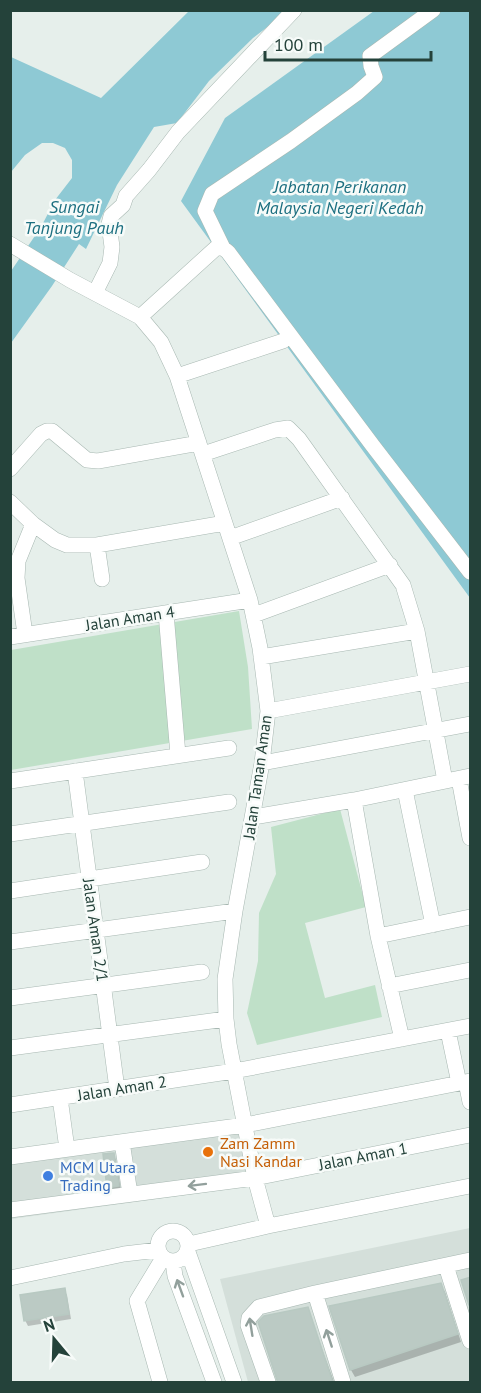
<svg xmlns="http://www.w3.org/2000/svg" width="481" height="1393" viewBox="0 0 481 1393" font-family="'PT Sans',sans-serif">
<rect width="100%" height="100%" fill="#e6efeb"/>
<path fill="#d4dfda" d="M 244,1126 L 252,1186 L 11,1219 L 10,1158 Z
M 470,1228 L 470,1382 L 248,1382 L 220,1279 Z"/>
<path fill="#bfe0c8" d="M 239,611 L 248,667 L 252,729 L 11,770 L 11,650 Z
M 340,809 L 366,907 L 305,923 L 325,998 L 375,985 L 382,1017 L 257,1045 L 247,1013 L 258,961 L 259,913 L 276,874 L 271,827 Z"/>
<path fill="#8ec9d4" d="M 189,11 L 288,11 L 253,38 L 209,81 L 177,123 L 154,127 L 117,185 L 86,249 L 79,244 L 52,286 L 11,343 L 11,271 L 41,227 L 55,200 L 72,178 L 72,160 L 65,148 L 53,143 L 42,143 L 25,155 L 11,172 L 11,57 L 101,98 Z
M 374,11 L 470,11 L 470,598 L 181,201 L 225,118 Z"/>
<path fill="#0003" d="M 113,1154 L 116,1160 L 121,1191 L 111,1192 L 108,1187 Z
M 440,1284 L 445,1292 L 461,1342 L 355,1377 L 351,1370 L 331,1307 Z
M 64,1290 L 67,1295 L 71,1319 L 28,1326 L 25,1320 Z
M 307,1308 L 334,1382 L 279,1382 Z"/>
<path fill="#bbcac4" stroke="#b8c9c2" stroke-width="1.5" d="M 114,1153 L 119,1186 L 107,1188 L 103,1154 Z
M 471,1277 L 471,1305 L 469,1305 L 461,1280 Z
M 441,1283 L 458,1334 L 350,1370 L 329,1306 Z
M 65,1288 L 69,1314 L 24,1321 L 20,1295 Z
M 308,1307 L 333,1383 L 278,1383 L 258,1322 L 264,1316 Z"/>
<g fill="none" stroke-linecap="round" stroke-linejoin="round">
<g stroke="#a8b8b2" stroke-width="16">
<path id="minor" d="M 433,10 L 370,56 L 371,66 L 375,77 L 357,93 L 291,141 L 212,194 L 205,211 L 223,248 L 228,252 L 373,446 L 470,572
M 10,244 L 70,280 L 140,317 L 161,342 L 177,376 L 250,600 L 260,648 L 268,711 L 262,763 L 235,911 L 225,979 L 226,1019 L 229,1044 L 255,1178 L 268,1226
M 95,293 L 110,263 L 112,247 L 109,224 L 111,216 L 123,205 L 126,196 L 149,170 L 178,132 L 294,10
M 140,317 L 216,248 L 223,248
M 177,376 L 283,341
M 203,454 L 275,430 L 288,428 L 299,439 L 403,585 L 417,631 L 445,781
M 10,469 L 41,434 L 47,431 L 52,431 L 87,460 L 98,461 L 199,443
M 10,502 L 33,524 L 55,540 L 67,545 L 97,545 L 225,523
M 230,538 L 342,498
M 97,545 L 102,579
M 166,613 L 178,755
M 254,615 L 390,565
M 25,634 L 17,578 L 18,561 L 33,524
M 10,637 L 250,600
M 261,657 L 417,631
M 268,711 L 470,674
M 262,763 L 470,724
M 75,771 L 117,1089
M 459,779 L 470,838
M 10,781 L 229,748
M 405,790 L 433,925
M 354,800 L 378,936 L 402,1039
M 253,817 L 354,800 L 470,776
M 10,834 L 229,802
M 10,891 L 202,862
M 378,936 L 470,917
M 10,942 L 235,911
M 389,986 L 470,970
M 10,998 L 202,972
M 448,1031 L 459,1083
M 10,1048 L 226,1019
M 466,1082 L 470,1102
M 60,1098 L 67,1149
M 10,1105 L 234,1071 L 470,1026
M 122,1142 L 130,1194
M 10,1157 L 245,1125 L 470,1081
M 10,1210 L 255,1178 L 470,1135
M158 1246a15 15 0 1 1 30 0a15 15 0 1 1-30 0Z
M 189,1244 L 268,1226 L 470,1186
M 188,1252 L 234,1382
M 173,1262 L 175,1276 L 214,1382
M 446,1266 L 470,1341
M 10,1278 L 124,1254 L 158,1250
M 315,1293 L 343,1382
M 160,1382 L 137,1301 L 163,1258
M 268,1382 L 248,1325 L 249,1318 L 259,1307 L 315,1293 L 470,1260"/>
</g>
<use href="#minor" stroke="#fff" stroke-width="15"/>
</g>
<defs><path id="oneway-shaft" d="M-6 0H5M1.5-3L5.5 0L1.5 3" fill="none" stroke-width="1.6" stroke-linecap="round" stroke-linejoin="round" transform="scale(1.5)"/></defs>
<g stroke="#92a09c">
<use href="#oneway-shaft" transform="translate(197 1185) rotate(173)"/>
<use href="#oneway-shaft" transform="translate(180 1288) rotate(-110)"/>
<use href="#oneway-shaft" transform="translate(251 1327) rotate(-99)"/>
<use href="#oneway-shaft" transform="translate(329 1338) rotate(-108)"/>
</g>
<circle fill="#e8710a" stroke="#f7fbf9" stroke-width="2" cx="208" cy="1152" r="6"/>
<circle fill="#3f7fe0" stroke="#f7fbf9" stroke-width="2" cx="48" cy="1176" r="6"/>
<g text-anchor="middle" stroke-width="5" stroke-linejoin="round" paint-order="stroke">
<g font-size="16" fill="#24423a" stroke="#f7fbf9">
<text transform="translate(130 618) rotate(-9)" y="6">Jalan Aman 4</text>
<text transform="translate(257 777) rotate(-82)" y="6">Jalan Taman Aman</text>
<text transform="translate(96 930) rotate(82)" y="6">Jalan Aman 2/1</text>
<text transform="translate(122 1088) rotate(-9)" y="6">Jalan Aman 2</text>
<text transform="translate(363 1156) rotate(-11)" y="6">Jalan Aman 1</text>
</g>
<g font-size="16" fill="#c56008" stroke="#f7fbf9" text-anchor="start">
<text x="220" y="1149">Zam Zamm<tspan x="220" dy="18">Nasi Kandar</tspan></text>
</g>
<g font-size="16" fill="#366cbe" stroke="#f7fbf9" text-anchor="start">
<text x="60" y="1173">MCM Utara<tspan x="60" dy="18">Trading</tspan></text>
</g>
<g font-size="18" font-style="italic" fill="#1c6f80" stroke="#f7fbf9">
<text x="340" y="193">Jabatan Perikanan<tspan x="340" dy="21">Malaysia Negeri Kedah</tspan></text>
<text x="74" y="213">Sungai<tspan x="74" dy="21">Tanjung Pauh</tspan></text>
</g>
</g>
<rect width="481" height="1393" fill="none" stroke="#24423a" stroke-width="24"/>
<g transform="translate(54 1339) rotate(341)" stroke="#f7fbf9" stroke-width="4.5" paint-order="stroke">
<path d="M0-4.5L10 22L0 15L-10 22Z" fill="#24423a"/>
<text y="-9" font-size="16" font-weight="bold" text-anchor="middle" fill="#24423a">N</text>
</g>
<path d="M265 51v9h166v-9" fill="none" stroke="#24423a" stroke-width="3"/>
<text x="274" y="51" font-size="18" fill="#24423a" stroke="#f7fbf9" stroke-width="4.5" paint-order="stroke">100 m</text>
</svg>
